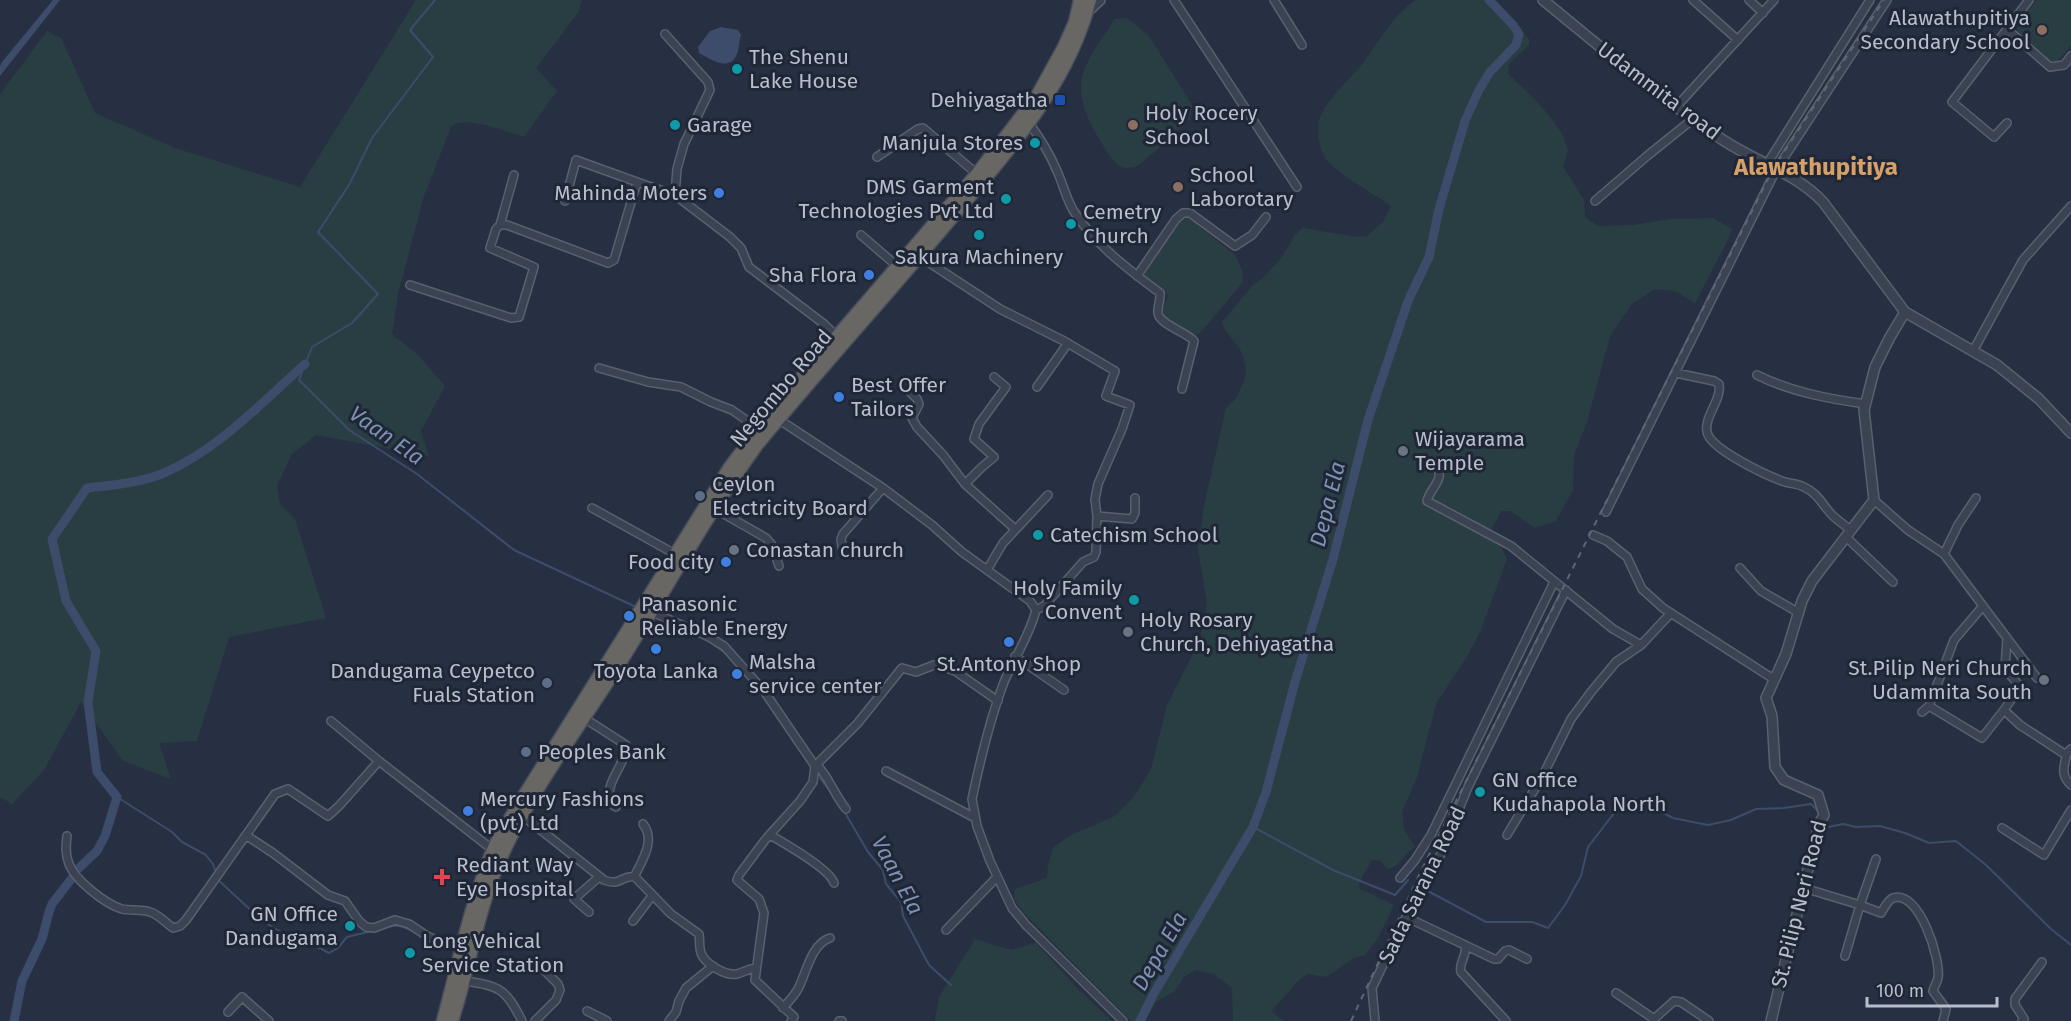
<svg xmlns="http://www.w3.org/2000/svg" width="2071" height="1021" viewBox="0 0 2071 1021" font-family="'Fira Sans',sans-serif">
<rect width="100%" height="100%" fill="#273042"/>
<path fill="#293e43" d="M 416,0 L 582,0 L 578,13 L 536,68 L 557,91 L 524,137 C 507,132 463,114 451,127 L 423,199 L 398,294 L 392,334 L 418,355 L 445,386 L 421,431 L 429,456 L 316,435 L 291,455 L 277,486 L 280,504 L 295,519 L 326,618 L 229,637 L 197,741 L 159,743 L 171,779 L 123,761 L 81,702 L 44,770 L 12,804 L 0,797 L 0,94 L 47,31 L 61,38 L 95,113 L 175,148 L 300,187 Z
M 1416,0 L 1494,0 L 1529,39 L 1529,45 L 1509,64 L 1508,74 C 1526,90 1562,124 1567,147 C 1569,154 1565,160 1563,166 L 1584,200 L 1585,217 L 1598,226 L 1633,225 L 1671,219 L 1713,218 L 1732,229 L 1728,240 L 1695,303 L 1675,291 L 1655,289 L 1632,304 L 1610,336 L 1587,422 L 1574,455 L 1573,490 L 1556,521 L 1535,528 L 1510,511 L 1501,511 L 1492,529 L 1507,559 L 1481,630 L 1468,655 L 1436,704 L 1417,777 L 1402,812 L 1404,830 L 1415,847 C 1403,853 1402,866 1388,869 L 1379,860 L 1372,860 L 1359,882 L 1360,889 L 1363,890 L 1394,905 L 1378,938 L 1365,955 L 1352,959 L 1326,977 L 1308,974 L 1300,979 L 1273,1009 L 1272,1012 L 1284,1021 L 1233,1021 L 1232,988 L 1213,974 L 1196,970 L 1184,977 L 1175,991 L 1156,1002 L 1146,1021 L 1131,1021 L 1025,914 L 1014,899 L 1015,889 L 1047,878 L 1048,864 L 1053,848 L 1069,836 L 1115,816 L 1134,797 L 1151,769 L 1167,705 L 1200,640 L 1207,604 L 1198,548 L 1204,506 L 1226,408 L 1238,396 L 1246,376 L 1245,363 L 1240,349 L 1225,330 L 1222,322 L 1253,285 L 1263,278 L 1281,258 L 1295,235 L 1303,228 L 1356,237 L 1367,236 L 1383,222 L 1391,206 C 1371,192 1348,180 1330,164 C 1320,155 1315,129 1320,117 C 1329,96 1349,81 1363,63 C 1380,40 1392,16 1416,0 Z
M 2037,0 L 2071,0 L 2071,45 L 2058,61 L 2049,61 L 2018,34 L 2017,24 Z
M 1127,18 L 1149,36 L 1192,105 C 1191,109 1191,114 1189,118 C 1187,124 1142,164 1135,167 C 1133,167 1127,168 1126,168 C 1114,166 1107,151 1101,142 C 1066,85 1081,69 1115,19 Z
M 1185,217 L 1190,219 L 1235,255 L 1242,269 L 1243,282 L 1202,331 L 1195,336 C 1186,331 1161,322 1163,309 C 1164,305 1167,300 1169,295 L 1145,277 L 1145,272 C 1155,257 1169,225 1185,217 Z
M 975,939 L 1011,950 L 1036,943 L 1079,990 L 1112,1021 L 935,1021 L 939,997 Z"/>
<path fill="#3c4c6a" d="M 53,0 L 60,0 L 0,76 L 0,66 L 2,62 Z
M 721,27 L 738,30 L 741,35 C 739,41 739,49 737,54 C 729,73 711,59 699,53 L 698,47 L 710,31 Z"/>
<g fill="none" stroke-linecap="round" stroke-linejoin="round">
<path stroke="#3c4c6a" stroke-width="2" d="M 435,0 L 410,30 L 433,57 L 372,138 L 349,185 L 318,232 L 378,294 L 352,323 L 312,347 L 299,380 L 349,430 L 417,474 L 514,550 L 636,607
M 706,639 L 725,653
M 793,739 L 808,762
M 820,778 L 836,799
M 117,797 L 172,832 L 182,842 L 206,855 L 213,864 L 216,873
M 844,811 L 868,852 L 883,870 L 886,884 L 901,902 L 903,916 L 929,965 L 951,985
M 1827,825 L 1828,827 L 1843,824 L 1856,827 L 1880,826 L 1905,833 L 1929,843 L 1956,841 L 1986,865 L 2051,929 L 2071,945
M 1253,827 L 1333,870 L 1395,895 L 1408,880
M 217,879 L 255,914 L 272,927 L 290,937 L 304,940 L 329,953 L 338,948 L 347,937 L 372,931
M 1426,890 L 1486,922 L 1532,922 L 1548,928 L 1565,905 L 1581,876 L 1588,847 L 1621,804 L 1635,798 L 1673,818 L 1708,825 L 1731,820 L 1756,809 L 1784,808 L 1811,804 L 1819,812
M 378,930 C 394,925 398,923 414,932
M 438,944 L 456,948"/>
<path stroke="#3c4c6a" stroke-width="9" d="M 79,868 L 97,851 L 105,836 L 117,797 L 97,772 L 88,702 L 96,651 L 66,601 L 52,539 L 87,488 C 112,485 140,483 164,473 C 218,450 261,403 305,364
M 14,1021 L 22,981 L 42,939 L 49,912 L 52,904 L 72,878
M 1140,1021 L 1153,995 L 1253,827 L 1266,792 L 1295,682 L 1333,559 L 1368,420 L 1408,301 L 1429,257 L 1439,209 L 1465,121 L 1479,90 L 1490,72 L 1516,45 L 1519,34 L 1513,25 L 1489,0"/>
<g stroke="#59606f" stroke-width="10">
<path id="minor" d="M 1174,0 L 1297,187
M 1274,0 L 1302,45
M 1693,0 L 1738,40
M 1749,0 L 1763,13
M 2007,29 L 2050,67 L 2064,65 L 2071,56
M 665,34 L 708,82 L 710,90 L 684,144 L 677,169 L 675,195
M 1676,107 L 1774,0
M 1029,123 C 1040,138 1050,154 1057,171 C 1063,184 1066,198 1073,210 C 1094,244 1129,270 1160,293 C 1161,300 1157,307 1158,313 C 1159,324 1186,332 1194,341 L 1182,389
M 2007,123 L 1994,137 L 1952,102 L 2029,0
M 877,157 L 918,129 L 923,128 L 977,174
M 1767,164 L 1870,0
M 565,201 L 576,160 L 637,182
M 1595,201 L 1647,156 L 1693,119
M 500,225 L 514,175
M 861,235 L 897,266
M 919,256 L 1000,309 L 1064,341 L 1115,371 L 1106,396 L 1130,405 L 1122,429 L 1098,484 L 1095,499 L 1097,516 L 1096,552 L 1094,557 L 1083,562 L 1044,606 L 1036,610
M 1137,276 L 1176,219 L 1183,213 L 1190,213 L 1235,246 L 1252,235 L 1266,217
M 410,285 L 511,318 L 519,317 L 534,267 L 490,248 L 496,229 L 500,225 L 507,225 L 608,263 L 614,260 L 637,182 L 675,195 L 730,237 L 741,248 L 749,267 L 824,324 L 837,337
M 1973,351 L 2023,260 L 2071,206
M 599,368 L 648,382 L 681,387 L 711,402 L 732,410 L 759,429
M 1676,373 L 1714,381 L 1719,384 C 1722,400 1704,416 1707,432 C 1710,449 1766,475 1782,481 C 1789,484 1797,483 1804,487 C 1818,493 1823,506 1833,516 C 1839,521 1845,526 1851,530
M 1757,375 C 1791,392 1829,399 1866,404
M 1037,387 L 1068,343
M 910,392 L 917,399 L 919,404 L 912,418 L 917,427 L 943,455 L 965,484 L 1015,529
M 778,419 L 883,488 L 932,525 L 962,552 L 1030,601 L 1036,610 C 1030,635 1014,658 1004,682 C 990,719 980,761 972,799 L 977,826 L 990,861 L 1012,908 L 1026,925 L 1123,1021
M 1434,462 C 1447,480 1432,484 1427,501 L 1511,546 L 1613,629 L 1641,645
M 965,484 L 982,467 L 994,457 L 974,439 L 979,424 L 1006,387 L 994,377
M 1874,500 L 1908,530 L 1944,554 L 2037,678
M 592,508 L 675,554
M 715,509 L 766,538 L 772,545 L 779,566
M 1606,512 L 1776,170 L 1887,0
M 1097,516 L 1132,519 L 1135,513 L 1135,498
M 1593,535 L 1607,541 L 1627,557 L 1642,589 L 1663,608 L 1775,680
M 1846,537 L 1893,582
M 842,547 L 841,539 L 843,534 L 883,488
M 1944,554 L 1958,525 L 1976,498
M 1740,568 L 1761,591 L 1799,613
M 987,570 L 1003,543 L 1048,495
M 652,612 L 707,636 L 724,646 L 764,691 L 815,766
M 2007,638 L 2005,669 L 2018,684 L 2018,690 L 2004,710 L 2020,725 L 2063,753 L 2067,753 L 2071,749
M 1015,656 L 1064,690
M 1929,706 L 1982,738 L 2004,710
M 1922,712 L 1929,706 L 1954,640 L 1983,606
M 584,718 L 626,745 C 626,767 603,781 611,804 L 616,807
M 331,721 L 379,761
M 2067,753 C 2064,766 2060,775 2071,785
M 816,764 C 829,777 834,794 846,809
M 886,771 L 975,818
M 523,816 L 604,880 C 621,887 622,874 635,877 L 671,914 L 699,934 C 700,941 699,947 701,953 C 705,964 725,976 737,974 C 744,972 748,969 755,968
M 2002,828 L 2044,855 L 2071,810
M 770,835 C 784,843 830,869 834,883
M 1507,835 L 1542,777 L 1571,719 L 1591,692 L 1616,662 L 1641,645 L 1671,613
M 67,836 C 66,845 65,854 69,864 C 75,880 105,904 122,909 C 130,911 141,909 150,912 C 158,914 166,923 173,928 L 180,926 L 186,920 L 275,794 L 288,789 L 328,816 L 339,806 L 379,761 L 493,850
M 247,836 L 273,853 L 328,895 L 345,901 L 359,921 L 366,927 L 374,928 L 395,920 L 409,924 L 427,936 L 441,942 L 463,945
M 634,877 C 642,861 656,840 643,824
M 1400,878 L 1415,860 L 1431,835 L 1554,582
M 1804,888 L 1860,905 L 1876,859
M 589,912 L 574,899 L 599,877
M 1406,917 L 1494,959 L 1498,959 L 1505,951 L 1509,950 L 1527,959
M 633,921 L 652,896
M 946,930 L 997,877
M 1465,945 C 1468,955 1458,963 1461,972 L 1506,1021
M 1845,956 L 1860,905 L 1881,913 C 1884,908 1888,900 1893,898 C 1919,889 1941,959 1938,978 C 1937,982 1934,987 1933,991 L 1946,1009 L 1943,1021
M 465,981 C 500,986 506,989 522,1021
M 1616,993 L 1654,1019 L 1674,1001 L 1681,1002 L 1709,1021
M 783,1008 C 788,1002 794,996 798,989 C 806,974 811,944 830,938
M 587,1011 L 607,1021
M 228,1012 L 242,997 L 269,1021
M 535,1021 L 556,1000 L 560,990 L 558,984 L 541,967
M 669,1021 L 676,1012 L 679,1001 L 686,988 L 713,966
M 791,1021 L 794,1017 L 755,980 L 764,913 L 759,899 L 737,880 L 739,875 L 765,840 L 800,801 L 813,782 L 815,766 L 857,724 L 902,668 L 916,672 L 934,665 L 944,667 L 955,671 L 998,701
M 839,1021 L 842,1021
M 1375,1021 L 1372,988 L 1406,917 L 1441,854 L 1468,787 L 1566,590
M 2022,1021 L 2024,1019 L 2015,1005 L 2015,999 L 2042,962"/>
</g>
<g stroke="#59606f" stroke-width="12">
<path id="tertiary" d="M 1543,0 C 1602,48 1660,98 1723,140 C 1756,162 1796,173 1823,202 L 1905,312 L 1997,365 L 2039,399 L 2071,433
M 1086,13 L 1100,0
M 1771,1021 L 1819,824 L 1824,815 L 1818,795 L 1784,780 L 1775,767 L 1772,716 L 1766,698 L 1786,654 L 1802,601 L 1812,581 L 1874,500 L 1864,410 L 1875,367 L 1890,337 L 1905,312"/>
</g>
<g stroke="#464d5c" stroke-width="15">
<path id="trunk" d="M 443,1021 C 458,965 470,906 492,852 C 500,833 512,816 522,799 L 730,467 L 771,413 L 977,174 L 1037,96 L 1064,47 L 1075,22 L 1080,0
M 452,1021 C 469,969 477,914 498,864 C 528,795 575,733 616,669 C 663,595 705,517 756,446 C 819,370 886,296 949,221 C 1005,154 1068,87 1090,0"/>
</g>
<use href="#minor" stroke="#3b4251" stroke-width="7"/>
<use href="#tertiary" stroke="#3b4251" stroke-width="9"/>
<use href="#trunk" stroke="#686764" stroke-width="12"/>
<path stroke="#5d6678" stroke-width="2" stroke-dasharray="6 6" stroke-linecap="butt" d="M 1351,1021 L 1421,871 L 1774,167 L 1884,0"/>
</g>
<g fill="#8d6e63" stroke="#1f2737" stroke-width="2">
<circle cx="2042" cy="30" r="6"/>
<circle cx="1133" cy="125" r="6"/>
<circle cx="1178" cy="187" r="6"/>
</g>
<g fill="#0f9aa8" stroke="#1f2737" stroke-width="2">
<circle cx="737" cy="69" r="6"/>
<circle cx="675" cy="125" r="6"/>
<circle cx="1035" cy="143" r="6"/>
<circle cx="1006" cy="199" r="6"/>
<circle cx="1071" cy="224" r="6"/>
<circle cx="979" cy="235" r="6"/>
<circle cx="1038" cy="535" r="6"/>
<circle cx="1134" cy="600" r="6"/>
<circle cx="1480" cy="792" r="6"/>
<circle cx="350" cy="926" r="6"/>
<circle cx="410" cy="953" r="6"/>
</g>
<rect fill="#1a4fb4" stroke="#1f2737" stroke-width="2" x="1054" y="94" width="12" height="12" rx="3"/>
<g fill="#3f7fe0" stroke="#1f2737" stroke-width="2">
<circle cx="719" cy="193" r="6"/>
<circle cx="869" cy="275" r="6"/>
<circle cx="839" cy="397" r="6"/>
<circle cx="726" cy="562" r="6"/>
<circle cx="629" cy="616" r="6"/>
<circle cx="1009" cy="642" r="6"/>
<circle cx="656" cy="649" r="6"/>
<circle cx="737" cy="674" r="6"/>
<circle cx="468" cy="811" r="6"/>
</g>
<g fill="#6b7280" stroke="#1f2737" stroke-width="2">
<circle cx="1403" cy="451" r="6"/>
<circle cx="734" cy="550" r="6"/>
<circle cx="1128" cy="632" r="6"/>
<circle cx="2044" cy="680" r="6"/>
</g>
<g fill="#5c6f8a" stroke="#1f2737" stroke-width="2">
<circle cx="700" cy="496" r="6"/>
<circle cx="547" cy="683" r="6"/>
<circle cx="526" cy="752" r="6"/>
</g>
<path fill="#e0444e" stroke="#1f2737" stroke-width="2" d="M439 868h6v6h6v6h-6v6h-6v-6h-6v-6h6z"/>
<g text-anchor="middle" stroke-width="6" stroke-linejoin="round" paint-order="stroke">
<g font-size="21" fill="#b8becb" stroke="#1f2737" text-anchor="start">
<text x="2030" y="25" text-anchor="end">Alawathupitiya<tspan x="2030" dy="24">Secondary School</tspan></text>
<text x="749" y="64">The Shenu<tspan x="749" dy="24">Lake House</tspan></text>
<text x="1048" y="107" text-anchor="end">Dehiyagatha</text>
<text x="1145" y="120">Holy Rocery<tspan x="1145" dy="24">School</tspan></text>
<text x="687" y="132">Garage</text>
<text x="1023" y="150" text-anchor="end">Manjula Stores</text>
<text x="1190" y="182">School<tspan x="1190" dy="24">Laborotary</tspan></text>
<text x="994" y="194" text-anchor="end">DMS Garment<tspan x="994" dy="24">Technologies Pvt Ltd</tspan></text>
<text x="707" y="200" text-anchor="end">Mahinda Moters</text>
<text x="1083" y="219">Cemetry<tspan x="1083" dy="24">Church</tspan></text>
<text x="979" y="264" text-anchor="middle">Sakura Machinery</text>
<text x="857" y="282" text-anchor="end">Sha Flora</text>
<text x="851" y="392">Best Offer<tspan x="851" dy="24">Tailors</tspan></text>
<text x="1415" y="446">Wijayarama<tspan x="1415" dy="24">Temple</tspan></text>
<text x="712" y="491">Ceylon<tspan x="712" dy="24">Electricity Board</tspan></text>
<text x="1050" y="542">Catechism School</text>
<text x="746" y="557">Conastan church</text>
<text x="714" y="569" text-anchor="end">Food city</text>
<text x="1122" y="595" text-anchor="end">Holy Family<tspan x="1122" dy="24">Convent</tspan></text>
<text x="641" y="611">Panasonic<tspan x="641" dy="24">Reliable Energy</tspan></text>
<text x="1140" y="627">Holy Rosary<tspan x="1140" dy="24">Church, Dehiyagatha</tspan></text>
<text x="749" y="669">Malsha<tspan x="749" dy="24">service center</tspan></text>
<text x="1009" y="671" text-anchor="middle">St.Antony Shop</text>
<text x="2032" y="675" text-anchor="end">St.Pilip Neri Church<tspan x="2032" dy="24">Udammita South</tspan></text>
<text x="535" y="678" text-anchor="end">Dandugama Ceypetco<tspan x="535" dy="24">Fuals Station</tspan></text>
<text x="656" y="678" text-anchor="middle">Toyota Lanka</text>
<text x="538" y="759">Peoples Bank</text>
<text x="1492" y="787">GN office<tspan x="1492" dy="24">Kudahapola North</tspan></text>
<text x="480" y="806">Mercury Fashions<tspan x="480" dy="24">(pvt) Ltd</tspan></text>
<text x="456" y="872">Rediant Way<tspan x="456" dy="24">Eye Hospital</tspan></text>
<text x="338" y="921" text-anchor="end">GN Office<tspan x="338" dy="24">Dandugama</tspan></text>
<text x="422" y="948">Long Vehical<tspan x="422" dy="24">Service Station</tspan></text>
</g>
<g font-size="21" fill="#b8becb" stroke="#1f2737">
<text transform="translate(1659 91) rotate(37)" y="7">Udammita road</text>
<text transform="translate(781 388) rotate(-50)" y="7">Negombo Road</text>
<text transform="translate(1422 885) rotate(-64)" y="7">Sada Sarana Road</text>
<text transform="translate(1799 904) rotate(-76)" y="7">St. Pilip Neri Road</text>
</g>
<g font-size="22" font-style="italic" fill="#7f91b2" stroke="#1f2737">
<text transform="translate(387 435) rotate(35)" y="8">Vaan Ela</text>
<text transform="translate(1327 504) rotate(-76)" y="8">Depa Ela</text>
<text transform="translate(898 875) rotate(62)" y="8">Vaan Ela</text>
<text transform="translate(1159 951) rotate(-60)" y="8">Depa Ela</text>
</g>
<g font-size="24" font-weight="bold" fill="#d5a069" stroke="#1f2737">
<text x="1816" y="175">Alawathupitiya</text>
</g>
</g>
<path d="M1867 997v9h130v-9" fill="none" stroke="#b8becb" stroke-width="3"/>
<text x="1876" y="997" font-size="18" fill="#b8becb" stroke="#1f2737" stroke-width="4.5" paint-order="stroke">100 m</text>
</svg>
